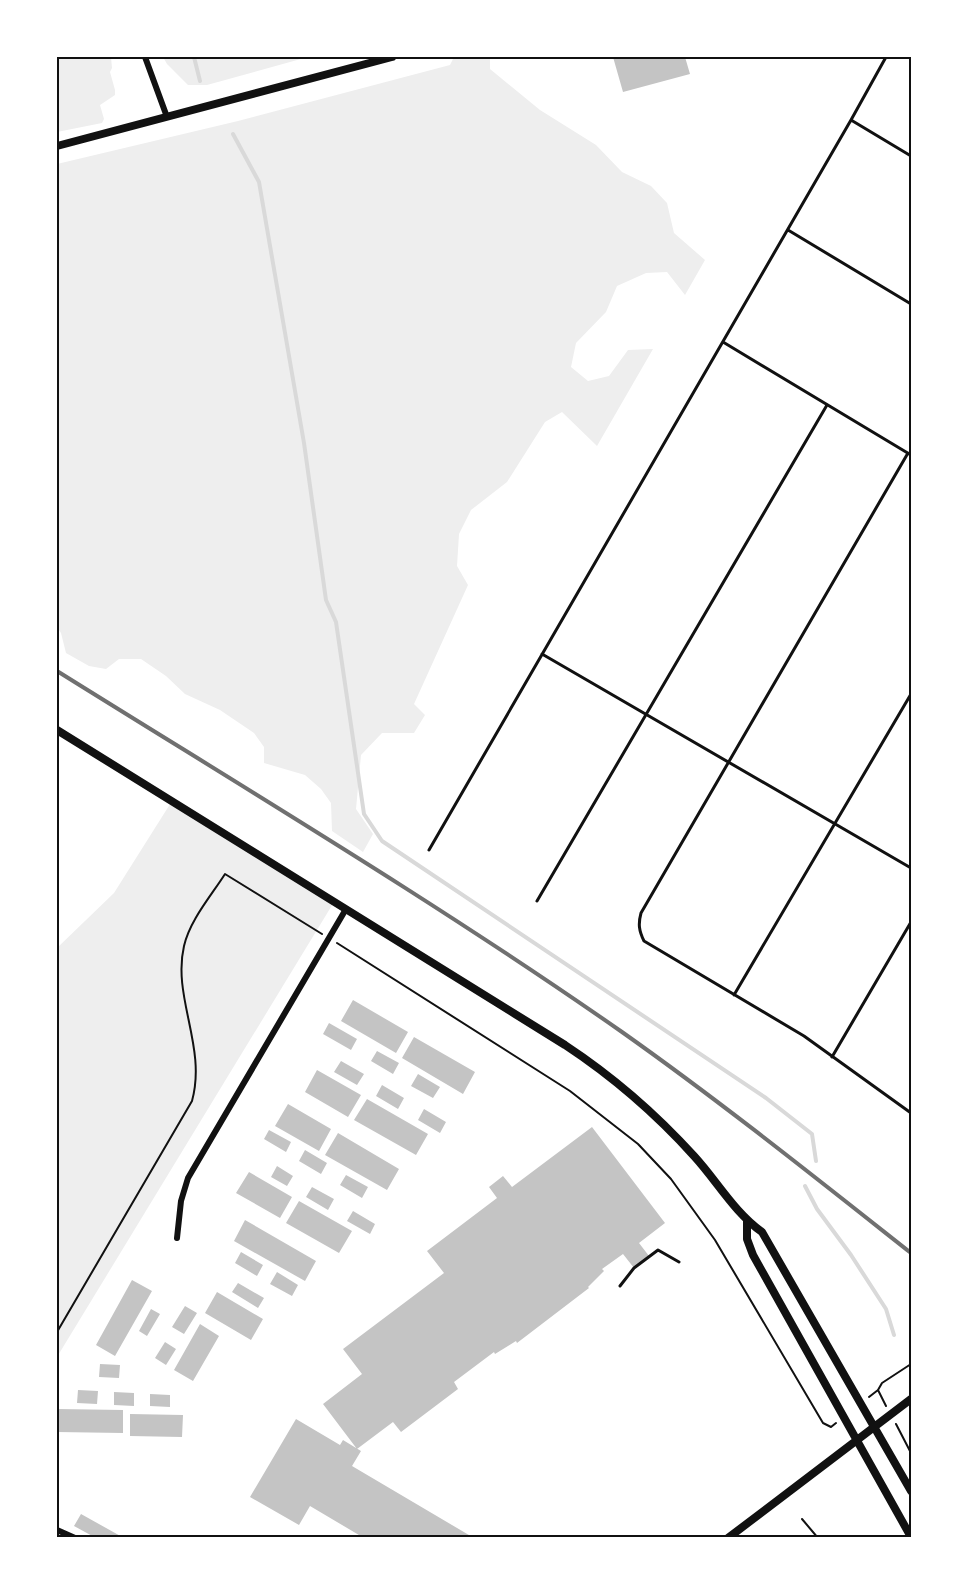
<svg xmlns="http://www.w3.org/2000/svg" width="968" height="1595" viewBox="0 0 968 1595" font-family="'Varela Round',sans-serif">
<rect width="100%" height="100%" fill="#fff"/>
<path fill="#eee" d="M 57,57 L 111,57 L 112,68 L 110,72 L 115,90 L 115,95 L 100,105 L 104,119 L 102,123 L 57,132 Z
M 163,57 L 308,57 L 207,85 L 188,85 L 167,64 Z
M 454,57 L 490,57 L 490,69 L 540,110 L 596,145 L 622,172 L 651,186 L 667,203 L 674,233 L 705,260 L 685,295 L 667,272 L 646,273 L 617,286 L 606,312 L 576,343 L 571,367 L 588,381 L 609,376 L 628,350 L 653,349 L 597,446 L 562,412 L 545,422 L 507,482 L 471,510 L 459,534 L 457,566 L 468,585 L 414,704 L 425,715 L 414,733 L 382,733 L 361,755 L 356,809 L 373,834 L 363,852 L 332,831 L 331,803 L 321,789 L 305,775 L 264,763 L 264,747 L 254,733 L 220,710 L 185,694 L 166,676 L 141,659 L 119,659 L 106,669 L 89,666 L 66,653 L 61,633 L 57,627 L 57,164 L 238,121 L 450,65 Z
M 172,801 L 334,902 L 57,1357 L 57,948 L 114,893 Z"/>
<g fill="none" stroke-linecap="round" stroke-linejoin="round">
<path stroke="#d9d9d9" stroke-width="4" d="M 194,57 L 200,81
M 233,134 L 259,182 L 304,443 L 326,600 L 336,622 L 364,814 L 382,841 L 766,1098 L 812,1134 L 816,1161
M 805,1186 L 817,1209 L 851,1255 L 886,1309 L 894,1335"/>
</g>
<path fill="#c4c4c4" d="M 613,57 L 685,57 L 690,74 L 623,92 Z
M 353,1000 L 408,1032 L 396,1053 L 341,1021 Z
M 329,1023 L 357,1039 L 351,1050 L 323,1034 Z
M 414,1037 L 475,1072 L 463,1094 L 402,1058 Z
M 377,1051 L 399,1063 L 393,1074 L 371,1061 Z
M 341,1061 L 364,1074 L 357,1085 L 334,1072 Z
M 317,1070 L 361,1095 L 348,1117 L 305,1092 Z
M 418,1074 L 440,1087 L 433,1098 L 411,1086 Z
M 382,1085 L 404,1098 L 398,1109 L 376,1096 Z
M 367,1099 L 428,1134 L 416,1155 L 354,1120 Z
M 288,1104 L 331,1129 L 319,1151 L 275,1126 Z
M 424,1109 L 446,1122 L 440,1133 L 418,1120 Z
M 592,1127 L 665,1223 L 639,1243 L 649,1256 L 634,1268 L 623,1254 L 602,1269 L 604,1271 L 588,1287 L 589,1288 L 517,1343 L 516,1341 L 495,1354 L 494,1352 L 454,1382 L 458,1389 L 401,1432 L 393,1422 L 357,1449 L 323,1404 L 362,1374 L 343,1349 L 444,1273 L 427,1251 L 497,1198 L 489,1187 L 503,1176 L 512,1187 Z
M 269,1130 L 291,1142 L 286,1152 L 264,1139 Z
M 338,1133 L 399,1169 L 387,1190 L 325,1155 Z
M 305,1150 L 327,1163 L 321,1174 L 299,1161 Z
M 277,1166 L 293,1176 L 287,1186 L 271,1177 Z
M 249,1172 L 292,1197 L 280,1218 L 236,1193 Z
M 346,1175 L 368,1187 L 362,1198 L 340,1185 Z
M 312,1187 L 334,1199 L 328,1210 L 306,1197 Z
M 299,1201 L 352,1231 L 339,1253 L 286,1223 Z
M 353,1211 L 375,1224 L 370,1234 L 347,1221 Z
M 245,1220 L 316,1261 L 305,1281 L 234,1241 Z
M 241,1252 L 263,1265 L 257,1276 L 235,1263 Z
M 277,1272 L 298,1285 L 292,1296 L 270,1284 Z
M 132,1280 L 152,1291 L 115,1356 L 96,1345 Z
M 238,1283 L 264,1298 L 258,1308 L 232,1292 Z
M 217,1292 L 263,1319 L 251,1340 L 205,1313 Z
M 185,1306 L 197,1313 L 184,1334 L 172,1327 Z
M 151,1309 L 160,1314 L 147,1336 L 139,1331 Z
M 200,1324 L 219,1336 L 193,1381 L 174,1370 Z
M 165,1342 L 176,1349 L 166,1365 L 155,1358 Z
M 100,1364 L 120,1365 L 119,1378 L 99,1377 Z
M 78,1390 L 98,1391 L 97,1404 L 77,1403 Z
M 114,1392 L 134,1393 L 134,1406 L 114,1405 Z
M 150,1394 L 170,1395 L 170,1407 L 150,1406 Z
M 57,1409 L 123,1410 L 123,1433 L 57,1432 Z
M 130,1414 L 183,1415 L 182,1437 L 130,1436 Z
M 296,1419 L 340,1445 L 343,1440 L 361,1451 L 352,1466 L 474,1538 L 364,1538 L 310,1506 L 299,1525 L 250,1497 Z
M 81,1514 L 124,1538 L 96,1538 L 74,1526 Z"/>
<g fill="none" stroke-linecap="round" stroke-linejoin="round">
<path stroke="#111" stroke-width="2" d="M 337,943 L 570,1091 L 638,1144 L 671,1179 L 715,1240 L 823,1423 L 831,1427 L 836,1423
M 57,1332 L 192,1101 C 207,1047 172,997 184,946 C 190,920 211,896 225,874 L 322,934
M 878,1390 L 886,1406
M 869,1397 L 878,1390 L 882,1383 L 911,1364
M 896,1424 L 911,1453
M 802,1519 L 818,1538"/>
<path stroke="#111" stroke-width="3" d="M 851,120 L 886,57
M 788,230 L 911,304
M 723,342 L 911,455
M 908,453 L 641,913 C 638,924 639,931 644,941 L 804,1036 L 911,1113
M 542,654 L 911,868
M 429,850 L 851,120 L 911,156
M 537,901 L 827,405
M 734,995 L 911,694
M 832,1057 L 911,922
M 620,1286 L 634,1268 L 658,1250 L 679,1262"/>
<path stroke="#111" stroke-width="6" d="M 145,57 L 167,117
M 177,1238 L 181,1201 L 188,1178 L 346,909
M 57,1530 L 75,1538"/>
<path stroke="#111" stroke-width="8" d="M 57,146 L 392,57"/>
<path stroke="#111" stroke-width="8" d="M 57,730 L 565,1045 C 612,1076 656,1114 694,1156 C 717,1181 734,1212 762,1232 L 911,1491
M 747,1221 L 747,1239 L 753,1255 L 911,1537
M 728,1538 L 911,1399"/>
<path stroke="#707070" stroke-width="4" d="M 57,671 C 246,789 439,904 622,1032 C 721,1102 816,1178 911,1253"/>
</g>
<rect width="968" height="1595" fill="none" stroke="#ffffff" stroke-width="117"/>
<rect x="58" y="58" width="852" height="1478" fill="none" stroke="#111" stroke-width="2"/>
</svg>
